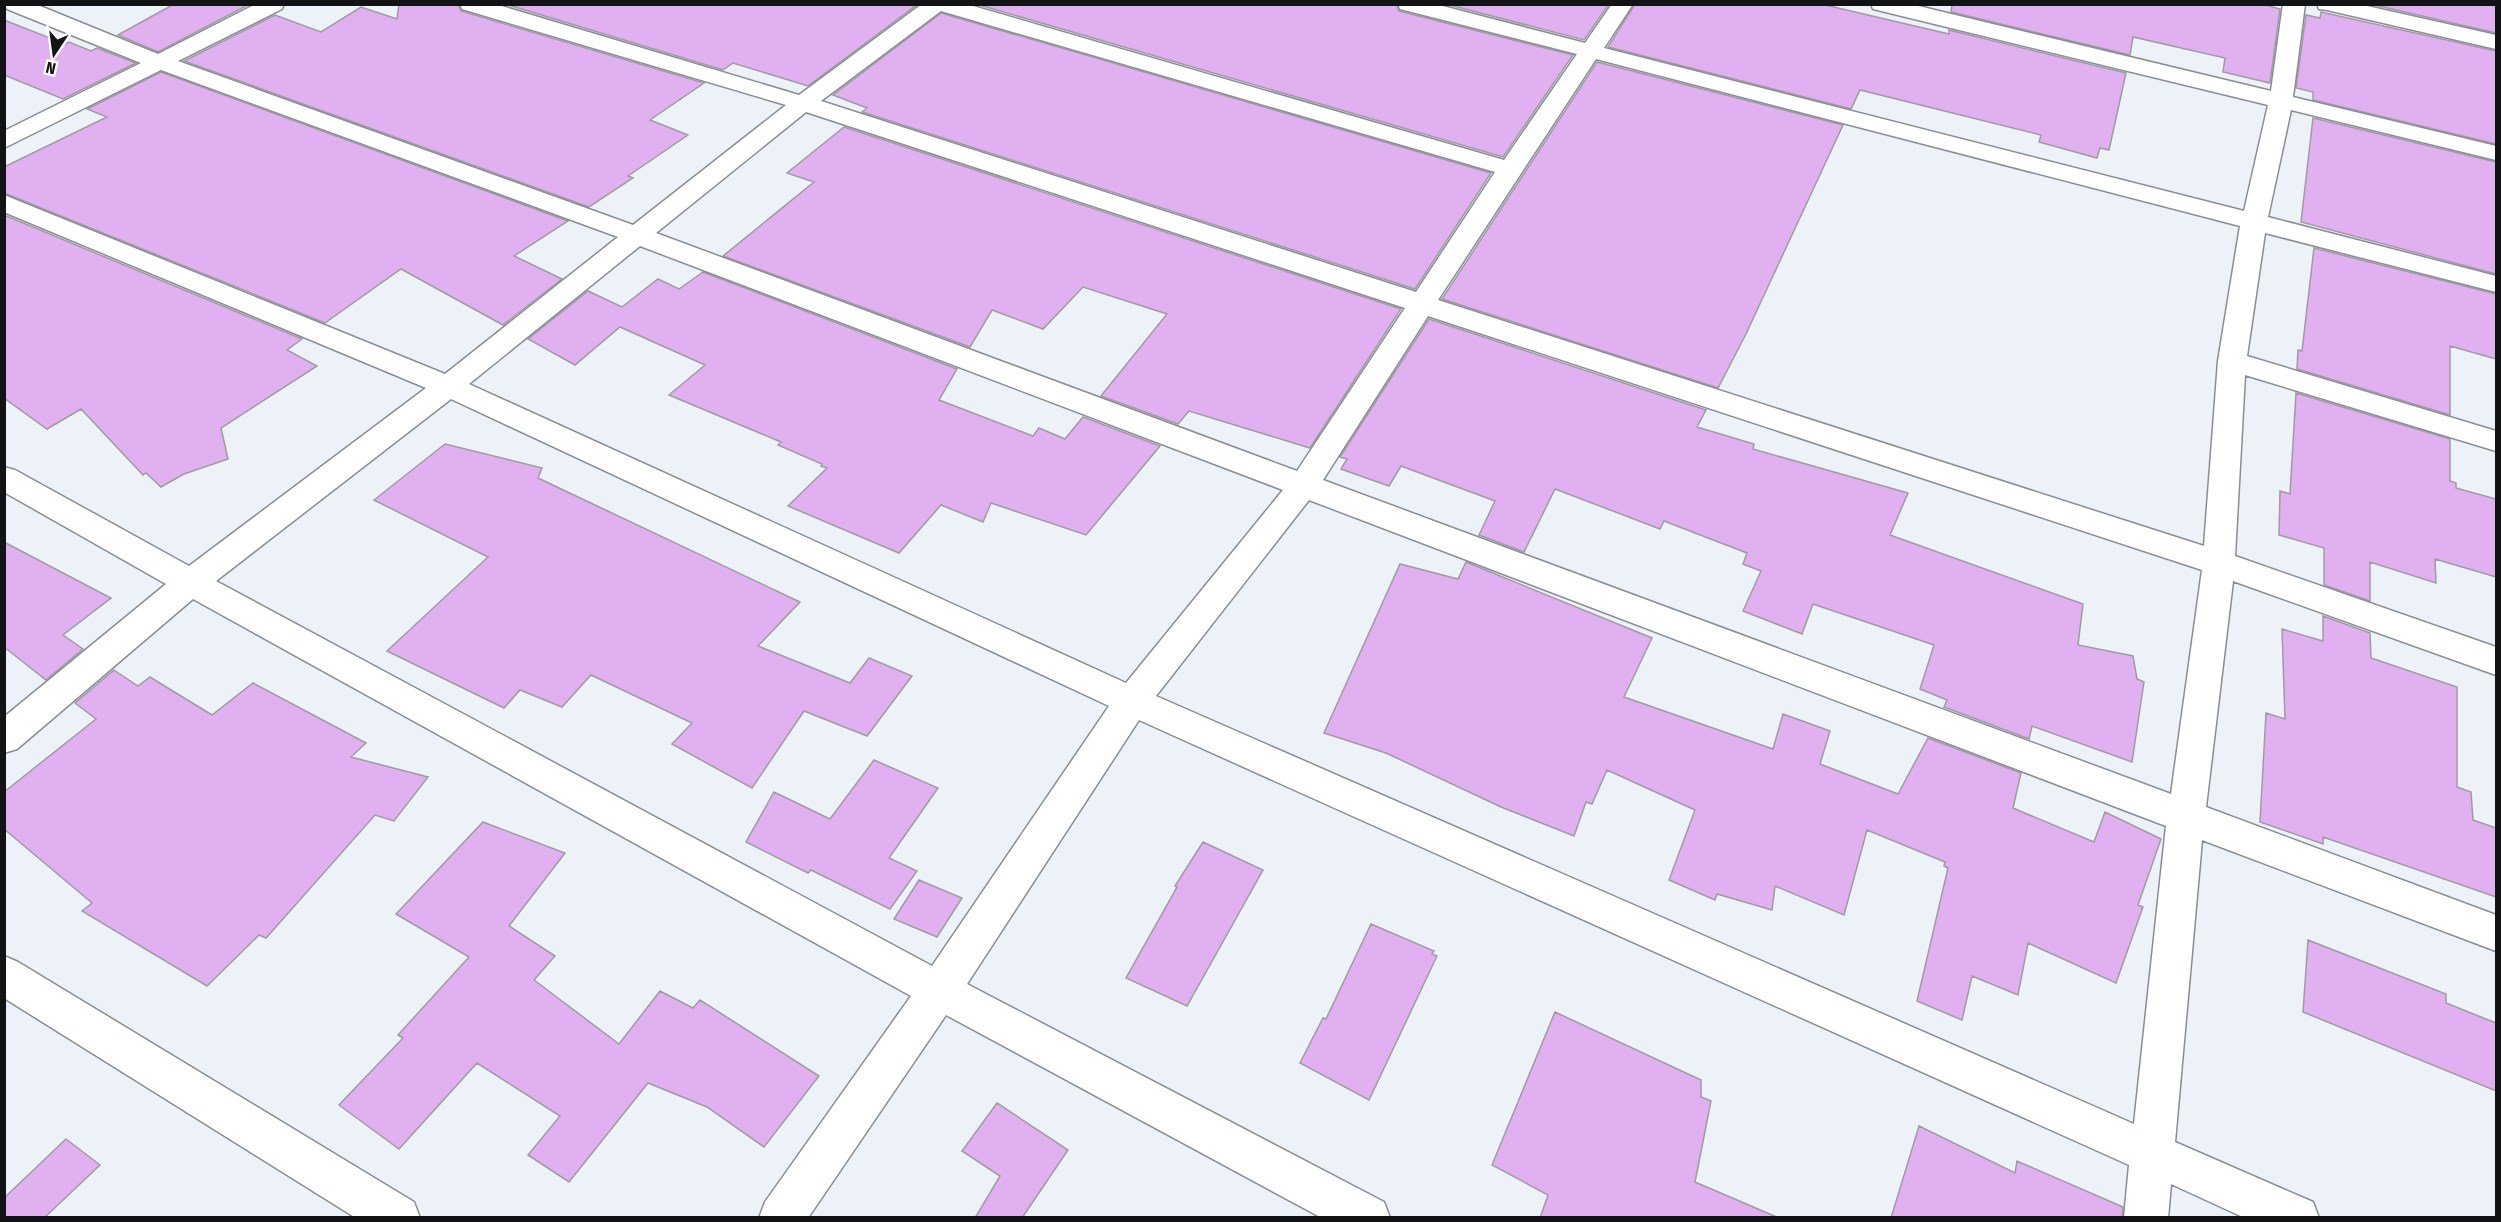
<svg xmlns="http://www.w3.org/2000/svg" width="2501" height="1222" viewBox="0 0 2501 1222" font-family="'Fira Sans Condensed',sans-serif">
<rect width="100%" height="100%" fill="#edf2f9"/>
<path fill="#e0b0f0" stroke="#a09ba1" stroke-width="1.5" d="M 174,4 L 246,4 L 248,5 L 158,52 L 118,35 Z
M 399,4 L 458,4 L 461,11 L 704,83 L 650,120 L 688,135 L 628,176 L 633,178 L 589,207 L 184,61 L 275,15 L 321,32 L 361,7 L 397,19 Z
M 505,4 L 918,4 L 808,86 L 733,63 L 723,70 Z
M 976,4 L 1396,4 L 1399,11 L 1573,55 L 1503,157 Z
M 1446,4 L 1609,4 L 1584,40 Z
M 1635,4 L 1821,4 L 1949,34 L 1949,30 L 2126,73 L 2109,150 L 2100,148 L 2097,158 L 2039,142 L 2041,135 L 1860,90 L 1851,109 L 1608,47 Z
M 1952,4 L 2262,4 L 2280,9 L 2270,83 L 2223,72 L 2225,58 L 2133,37 L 2130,55 L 1951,12 Z
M 2370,4 L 2496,4 L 2496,33 Z
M 2321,12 L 2496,51 L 2496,144 L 2313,100 L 2313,92 L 2296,88 L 2306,15 L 2320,18 Z
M 941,13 L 1491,173 L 1415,289 L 862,112 L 867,108 L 833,95 Z
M 4,20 L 65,44 L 69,42 L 91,51 L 97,48 L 136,63 L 63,99 L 4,75 Z
M 1597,62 L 1843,125 L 1746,334 L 1718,388 L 1442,299 Z
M 161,72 L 568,221 L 514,256 L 562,279 L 503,325 L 401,269 L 325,323 L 4,193 L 4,167 L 107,117 L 87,109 Z
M 2313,118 L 2496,162 L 2496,274 L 2301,222 Z
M 844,127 L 1401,309 L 1310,448 L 1189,411 L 1178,424 L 1101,396 L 1167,314 L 1083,287 L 1043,329 L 992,310 L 970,347 L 723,256 L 814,182 L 787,173 Z
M 4,215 L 302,339 L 287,350 L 317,366 L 221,428 L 228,459 L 184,474 L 161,487 L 146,473 L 143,475 L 81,409 L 47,429 L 4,398 Z
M 2314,248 L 2496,294 L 2496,359 L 2450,346 L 2450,415 L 2297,369 L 2298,350 L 2302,351 Z
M 703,272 L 957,369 L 939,400 L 1033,436 L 1039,428 L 1065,439 L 1083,417 L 1160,446 L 1086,535 L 991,503 L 983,522 L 941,505 L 899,553 L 788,506 L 827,468 L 821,466 L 822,464 L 778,445 L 781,442 L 669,395 L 705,365 L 620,327 L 575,365 L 528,339 L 588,291 L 622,307 L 658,279 L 679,289 Z
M 1429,319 L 1706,410 L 1697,427 L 1754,444 L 1753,449 L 1908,493 L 1890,535 L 2083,604 L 2078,645 L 2133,656 L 2137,679 L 2144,682 L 2132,762 L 2032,726 L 2029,739 L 1944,707 L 1947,700 L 1920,689 L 1934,645 L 1813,604 L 1802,634 L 1743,611 L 1761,571 L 1743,564 L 1747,553 L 1664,521 L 1660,529 L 1555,489 L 1524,552 L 1479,535 L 1495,501 L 1401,466 L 1389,486 L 1341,469 L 1347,459 L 1340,457 Z
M 2296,393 L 2450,439 L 2450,481 L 2456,483 L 2456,488 L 2496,499 L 2496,577 L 2435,559 L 2436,583 L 2370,562 L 2370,601 L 2324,585 L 2324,548 L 2279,535 L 2280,491 L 2290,494 Z
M 445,444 L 542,468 L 538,478 L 800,602 L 758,646 L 850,683 L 869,658 L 912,676 L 867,736 L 804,711 L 752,788 L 672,744 L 692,723 L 591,675 L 562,707 L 520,690 L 504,708 L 387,651 L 488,557 L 374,500 Z
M 4,542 L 111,598 L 63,635 L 83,649 L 46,680 L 4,647 Z
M 1466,562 L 1652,638 L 1624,697 L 1773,749 L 1783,714 L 1830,731 L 1820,764 L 1898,794 L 1928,738 L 2021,773 L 2013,808 L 2094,842 L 2105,812 L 2161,839 L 2138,905 L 2143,907 L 2116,983 L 2028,943 L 2018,995 L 1972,976 L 1962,1020 L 1917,1001 L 1948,868 L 1944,866 L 1945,862 L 1867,830 L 1844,915 L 1775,886 L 1772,910 L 1717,894 L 1715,900 L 1669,880 L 1695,810 L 1607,770 L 1592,804 L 1586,802 L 1574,836 L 1501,807 L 1386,753 L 1324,733 L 1400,564 L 1458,579 Z
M 2323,616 L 2370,633 L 2371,658 L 2457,687 L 2457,787 L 2471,792 L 2473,820 L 2496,828 L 2496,897 L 2323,837 L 2323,844 L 2260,822 L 2266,713 L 2285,719 L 2282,629 L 2323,641 Z
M 114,670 L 138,686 L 150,677 L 212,715 L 253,683 L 366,743 L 351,757 L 428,777 L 394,821 L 375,815 L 266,938 L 259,935 L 207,986 L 82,911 L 92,903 L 4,829 L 4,792 L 96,719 L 75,703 Z
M 874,760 L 938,788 L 889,858 L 917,871 L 890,909 L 811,870 L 808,873 L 746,842 L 774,792 L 830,819 Z
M 483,822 L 565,853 L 509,926 L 555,956 L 534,980 L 619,1044 L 660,991 L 693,1008 L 700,1000 L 819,1076 L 764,1147 L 707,1107 L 648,1083 L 569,1182 L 528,1155 L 560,1116 L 477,1063 L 399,1149 L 339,1105 L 403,1038 L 398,1035 L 469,957 L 396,914 Z
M 1203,842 L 1263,870 L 1187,1006 L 1126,978 L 1177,887 L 1175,886 Z
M 919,880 L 962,898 L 937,937 L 894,919 Z
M 1371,924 L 1434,951 L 1432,954 L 1437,956 L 1369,1100 L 1300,1063 L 1323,1018 L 1326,1019 Z
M 2308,940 L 2446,994 L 2446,1003 L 2496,1023 L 2496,1091 L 2303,1012 Z
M 1555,1012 L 1701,1080 L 1701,1097 L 1711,1101 L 1695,1182 L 1779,1218 L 1540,1218 L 1548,1195 L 1492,1165 Z
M 997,1103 L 1068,1150 L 1022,1218 L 975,1218 L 1000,1176 L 962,1151 Z
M 1919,1126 L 2015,1173 L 2017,1161 L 2123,1207 L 2122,1218 L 1891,1218 Z
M 66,1139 L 100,1165 L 44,1218 L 4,1218 L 4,1198 Z"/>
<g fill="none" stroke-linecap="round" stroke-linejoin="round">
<g stroke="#898d94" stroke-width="3">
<path id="street" d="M 5,4 L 35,4 L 158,54 L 256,4 L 284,4 L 282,9 L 178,61 L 633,225 L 786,105 L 462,9 L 460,4 L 495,4 L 799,95 L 922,4 L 966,4 L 1504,160 L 1577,54 L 1400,9 L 1398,4 L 1435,4 L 1585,43 L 1612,4 L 1633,4 L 1604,48 L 2244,211 L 2268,105 L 1873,9 L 1871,4 L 1910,4 L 2271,91 L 2283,4 L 2305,4 L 2293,97 L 2496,146 L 2496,160 L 2291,110 L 2268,217 L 2496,276 L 2496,292 L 2265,233 L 2247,356 L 2496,431 L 2496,451 L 2245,375 L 2235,556 L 2496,647 L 2496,675 L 2233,581 L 2206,807 L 2496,915 L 2496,951 L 2202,840 L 2175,1142 L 2313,1202 L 2319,1218 L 2245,1218 L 2171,1184 L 2168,1218 L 2124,1218 L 2129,1165 L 1139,720 L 967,984 L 1384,1202 L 1390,1218 L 1322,1218 L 946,1015 L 808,1218 L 759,1218 L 765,1202 L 911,996 L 193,599 L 17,749 L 4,753 L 4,717 L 166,584 L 4,492 L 4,467 L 15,470 L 189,566 L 426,388 L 4,212 L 4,195 L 445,374 L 618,237 L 161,70 L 4,148 L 4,131 L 141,63 L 7,9 ZM 941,11 L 1495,172 L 1416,292 L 821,101 ZM 1596,59 L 2240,226 L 2218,361 L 2204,546 L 1438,300 ZM 806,112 L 1405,308 L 1297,471 L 656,233 ZM 640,246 L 1283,490 L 1126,683 L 469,384 ZM 1428,316 L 2202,570 L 2171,794 L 1323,480 ZM 451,399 L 1109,706 L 932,966 L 216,581 ZM 1309,500 L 2166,826 L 2134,1124 L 1156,696 Z
M 2317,4 L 2358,4 L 2496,35 L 2496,49 L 2327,10 L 2319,9 Z
M 4,956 L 18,962 L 414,1202 L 420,1218 L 356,1218 L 4,998 Z"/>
</g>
<use href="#street" fill="#fff" fill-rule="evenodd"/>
</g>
<rect width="2501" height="1222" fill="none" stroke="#121315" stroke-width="12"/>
<g transform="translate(54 54) rotate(193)" stroke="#ffffff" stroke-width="4.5" paint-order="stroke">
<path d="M0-4.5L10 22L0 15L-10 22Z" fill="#121315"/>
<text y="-9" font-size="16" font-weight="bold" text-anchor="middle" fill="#121315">N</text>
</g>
</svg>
